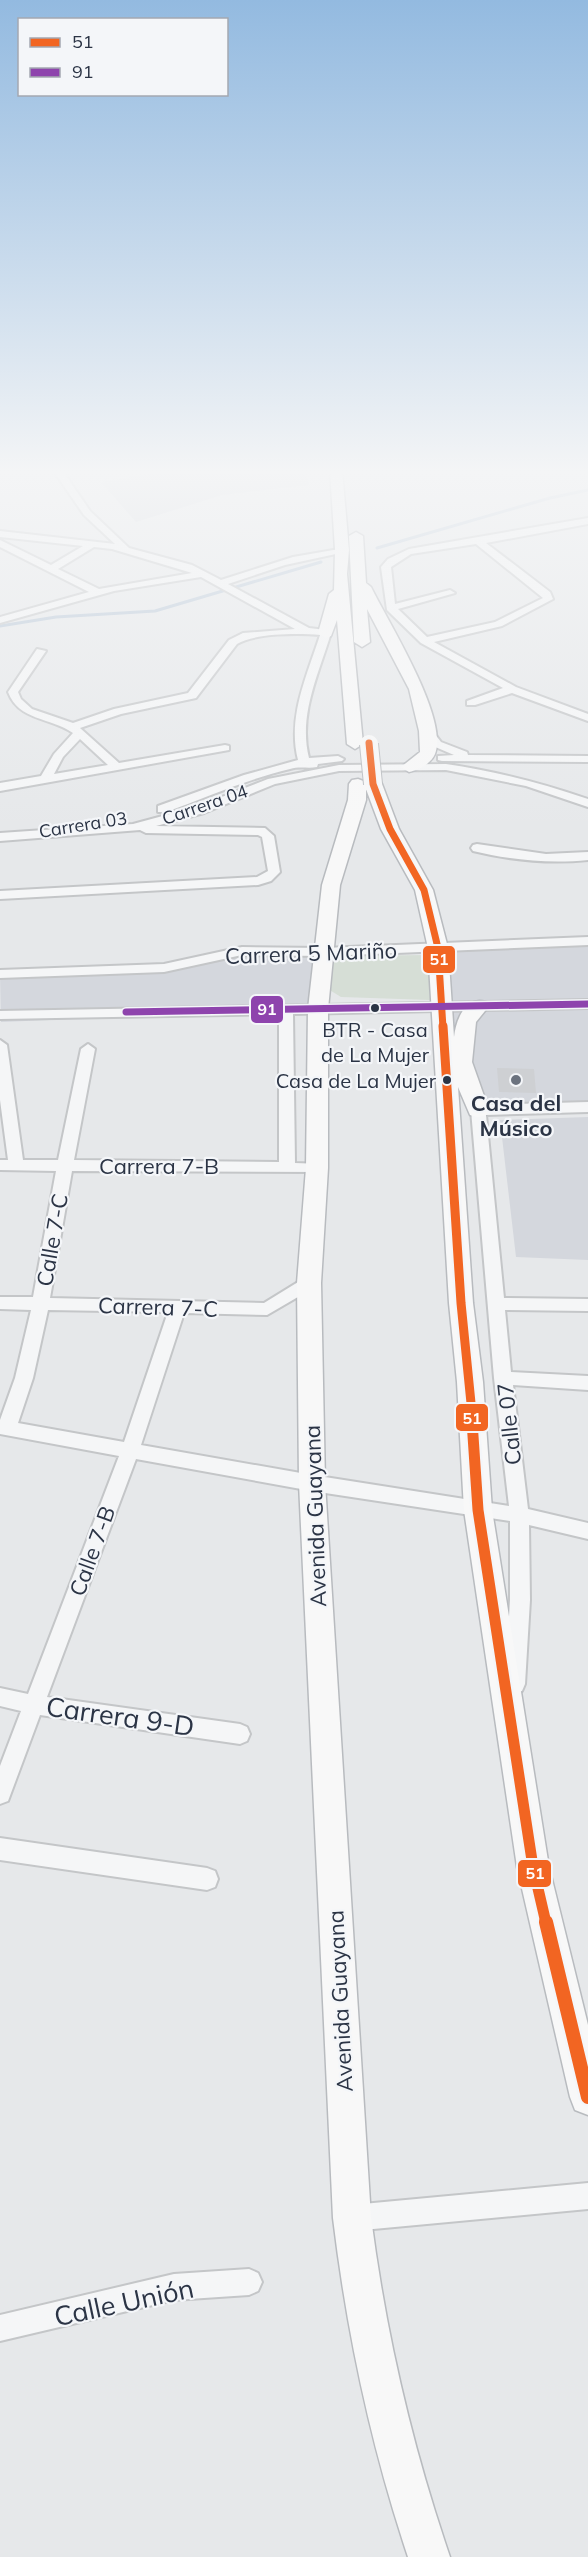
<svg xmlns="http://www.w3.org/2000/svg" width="588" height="2557" viewBox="0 0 588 2557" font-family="Mulish,sans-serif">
<rect width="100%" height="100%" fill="#e6e8ea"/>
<path fill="#d4d7dd" d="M 172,470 L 306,470 L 309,485 L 222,495 L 136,522 L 101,482 Z
M 588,941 L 588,1107 L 478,1110 L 444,1036 L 438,948 Z
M 242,951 L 324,952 L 318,1009 L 1,1022 L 0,974 L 164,968 Z
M 588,1117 L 588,1260 L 516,1257 L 500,1120 Z"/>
<path fill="#d6ded6" d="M 428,955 L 430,1000 L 341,997 L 328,989 L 331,961 L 340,956 Z"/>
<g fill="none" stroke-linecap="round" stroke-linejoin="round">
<path stroke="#b4c4d5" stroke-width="3" d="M 377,548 L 550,498 L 588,490
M 0,626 L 56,617 L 155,611 L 321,562"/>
</g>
<path fill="#ced0d3" d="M 497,1068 L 534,1069 L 536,1093 L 499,1092 Z"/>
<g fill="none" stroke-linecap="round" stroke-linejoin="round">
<g stroke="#c4c6c8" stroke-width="4">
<path id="minor" d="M 53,470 L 62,470 L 90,511 L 129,548 L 192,565 L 221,580 L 293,557 L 345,548 L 345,552 L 285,565 L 228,584 L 309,628 L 326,630 L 331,633 C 319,673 298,715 309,758 L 338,756 L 344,759 L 342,761 L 318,764 L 317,767 C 308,769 300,766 290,769 C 248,779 207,797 166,812 L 158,812 L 158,806 L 244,775 L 298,760 C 287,717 307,676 320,635 C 299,633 255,633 237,644 L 196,698 L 121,714 L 80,728 L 119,763 L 225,745 L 229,746 L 229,750 L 0,791 L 0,783 L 41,776 L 54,754 L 73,733 C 50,717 19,721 8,692 L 37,649 L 46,651 L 18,692 L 21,699 L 32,709 L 73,723 L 114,709 L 188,693 L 229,640 L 243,633 L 295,629 L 201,577 L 114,591 L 0,623 L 0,617 L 89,592 L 0,547 L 0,540 L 51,565 L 83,546 L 0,537 L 0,531 L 115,544 L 84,515 ZM 94,547 L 112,549 L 192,573 L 99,589 L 58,569 ZM 80,739 L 108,765 L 54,774 L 63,757 Z
M 588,518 L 588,524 L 486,543 L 550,592 L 553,599 L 502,626 L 434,642 L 516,687 L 588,714 L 588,721 L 512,693 L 475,705 L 467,705 L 467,701 L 503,688 L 421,643 L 387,610 L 381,567 L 388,559 L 409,549 ZM 476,544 L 543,598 L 495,622 L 427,637 L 398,609 L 455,593 L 450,590 L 395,604 L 391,567 L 411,554 Z
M 427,728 L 431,729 L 441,742 L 467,752 L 468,755 L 588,756 L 588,762 L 442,761 L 438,760 L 438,756 L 454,755 L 433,746 L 421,731 Z
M 446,764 C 495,771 541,783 588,799 L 588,807 L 526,786 L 446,770 L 339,771 L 275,784 L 204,813 L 156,826 L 265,828 L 274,836 L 280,872 L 271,881 L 258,885 L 0,899 L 0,891 L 257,877 L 268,871 L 262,837 L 258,835 L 146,833 L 140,830 L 0,841 L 0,833 L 133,824 L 196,807 L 268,779 L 339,765 Z
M 477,844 L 546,854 L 588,852 L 588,860 C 550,864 510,860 473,851 L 471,848 L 473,845 Z
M 588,937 L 588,945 L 324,956 L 242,955 L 164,972 L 0,978 L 0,970 L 164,964 L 242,947 L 324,948 Z
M 588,1000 L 588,1008 L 293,1014 L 295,1163 L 322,1164 L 325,1168 L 322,1172 L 72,1171 L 50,1298 L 264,1303 L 303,1279 L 315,1279 L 317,1283 L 315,1287 L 267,1315 L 184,1313 L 141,1445 L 312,1475 L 509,1506 L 494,1378 L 471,1110 L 478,1105 L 588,1102 L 588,1112 L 486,1115 L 504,1298 L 588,1299 L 588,1311 L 505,1310 L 511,1372 L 588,1376 L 588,1390 L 513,1385 L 528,1509 L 588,1523 L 588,1539 L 529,1525 L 530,1600 L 525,1684 L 522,1691 L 515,1693 L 508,1691 L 505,1684 L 510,1600 L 510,1521 L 312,1491 L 136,1459 L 47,1697 L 240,1724 L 247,1727 L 250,1734 L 247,1741 L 240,1744 L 40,1715 L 8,1801 L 0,1804 L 0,1766 L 21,1711 L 0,1706 L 0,1688 L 28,1694 L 119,1456 L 0,1434 L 0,1420 L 15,1378 L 31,1310 L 0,1309 L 0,1297 L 33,1297 L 56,1171 L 0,1170 L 0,1160 L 8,1160 L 0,1100 L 0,1040 L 7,1045 L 23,1160 L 58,1160 L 81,1049 L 88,1044 L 95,1049 L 74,1160 L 279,1162 L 279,1014 L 0,1019 L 0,1011 ZM 48,1310 L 168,1312 L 124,1442 L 18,1423 L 33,1378 Z
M 0,1838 L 207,1868 L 215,1871 L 218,1879 L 215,1887 L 207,1890 L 0,1860 Z
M 588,2183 L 588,2209 L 352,2231 L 343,2227 L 339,2218 L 343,2209 L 352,2205 Z
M 249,2269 L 258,2273 L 262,2282 L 258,2291 L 249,2295 L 174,2300 L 0,2341 L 0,2315 L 174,2274 Z"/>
</g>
<g stroke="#b8bbbf" stroke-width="3">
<path id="highway" d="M 330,470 L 342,470 L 349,550 L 347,574 L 363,744 L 355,749 L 347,744 L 337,620 L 331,636 L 326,638 L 318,633 L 329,594 L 334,590 L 335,550 Z
M 356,532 L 363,536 L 366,583 L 371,587 C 388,622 449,718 435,754 C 431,764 418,770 409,772 L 401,767 L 420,752 L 419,731 L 409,689 L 367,609 L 370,642 L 362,647 L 354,642 L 349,536 Z
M 358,779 L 366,782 L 373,779 L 379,780 L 382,784 L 399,829 L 433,890 L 448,948 L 454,1037 C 456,1020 465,996 486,1002 L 489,1006 L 476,1022 L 472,1062 L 489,1110 L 486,1115 L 478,1117 L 470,1115 L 458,1087 L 473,1303 L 483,1382 L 492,1510 L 549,1867 L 588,2025 L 588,2115 L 575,2110 L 570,2097 L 517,1867 L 464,1510 L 457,1382 L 449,1303 L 428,948 L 415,890 L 381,829 L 366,789 L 366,800 L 340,885 L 328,1009 L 328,1168 L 321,1283 L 325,1483 L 371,2218 C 386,2334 412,2446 450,2557 L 408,2557 C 371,2446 347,2334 333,2218 L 299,1483 L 297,1283 L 306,1168 L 308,1009 L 322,885 L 348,800 L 349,784 L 352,780 Z"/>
</g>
<use href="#minor" fill="#f5f6f7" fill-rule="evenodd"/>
<use href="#highway" fill="#f8f8f8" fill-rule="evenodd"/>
<g stroke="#b8bbbf" stroke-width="20" stroke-linecap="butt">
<path id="highway-bridge" d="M 369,744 L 373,784"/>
</g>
<use href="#highway-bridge" stroke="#f8f8f8" stroke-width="18"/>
<g stroke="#f4f6f9" stroke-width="10">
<path id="bus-1-far3" d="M 369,743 L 373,784 L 390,829 L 424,890 L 438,948 L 443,1028"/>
</g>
<g stroke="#f4f6f9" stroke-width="14">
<path id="bus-1-far2" d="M 443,1026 L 461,1303 L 473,1423"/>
</g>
<g stroke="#f4f6f9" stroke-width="16">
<path id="bus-1-far1" d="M 472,1421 L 478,1510 L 533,1867 L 546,1923"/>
</g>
<g stroke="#f4f6f9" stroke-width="19">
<path id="bus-1" d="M 546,1922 L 588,2097"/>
</g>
<g stroke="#f4f6f9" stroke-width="10">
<path id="bus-2" d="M 126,1012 L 588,1004"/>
</g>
<use href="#bus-1-far3" stroke="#f26522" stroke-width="7"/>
<use href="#bus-1-far2" stroke="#f26522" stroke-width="9"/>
<use href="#bus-1-far1" stroke="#f26522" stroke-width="11"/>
<use href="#bus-1" stroke="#f26522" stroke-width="14"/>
<use href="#bus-2" stroke="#8e44ad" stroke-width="7"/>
</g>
<linearGradient id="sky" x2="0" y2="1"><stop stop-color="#93bae0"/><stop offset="0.57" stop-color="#f4f5f6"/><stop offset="1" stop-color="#f4f5f6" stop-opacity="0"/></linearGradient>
<rect width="588" height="828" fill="url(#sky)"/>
<g fill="#2b3445" stroke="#f4f6f9" stroke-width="2">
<circle cx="375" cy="1008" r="5"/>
<circle cx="447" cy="1080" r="5"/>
</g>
<circle fill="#6c737f" stroke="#f4f6f9" stroke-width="2" cx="516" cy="1080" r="6"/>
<g text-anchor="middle" stroke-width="4.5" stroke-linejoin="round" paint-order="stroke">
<g font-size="18" fill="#2b3445" stroke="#f4f6f9">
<text transform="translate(205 805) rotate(-19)" y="6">Carrera 04</text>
<text transform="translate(83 825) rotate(-9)" y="6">Carrera 03</text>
</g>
<g font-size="20" fill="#2b3445" stroke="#f4f6f9">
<text x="375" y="1037">BTR - Casa<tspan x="375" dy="25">de La Mujer</tspan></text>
<text x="436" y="1088" text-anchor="end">Casa de La Mujer</text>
</g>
<g font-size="22" fill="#2b3445" stroke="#f4f6f9">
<text transform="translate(311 953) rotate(-2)" y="8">Carrera 5 Mariño</text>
<text x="159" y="1174">Carrera 7-B</text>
<text transform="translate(52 1240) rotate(-80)" y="8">Calle 7-C</text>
<text transform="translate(158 1307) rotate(2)" y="8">Carrera 7-C</text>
<text transform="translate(509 1424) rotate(-96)" y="8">Calle 07</text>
<text transform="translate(315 1516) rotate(-92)" y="8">Avenida Guayana</text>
<text transform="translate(92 1551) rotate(-70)" y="8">Calle 7-B</text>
<text transform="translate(340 2001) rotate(-93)" y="8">Avenida Guayana</text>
</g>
<g font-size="22" font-weight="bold" fill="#2b3445" stroke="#f4f6f9">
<text x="516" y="1111">Casa del<tspan x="516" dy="25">Músico</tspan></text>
</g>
<g font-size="27" fill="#2b3445" stroke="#f4f6f9">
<text transform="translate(120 1717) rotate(8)" y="9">Carrera 9-D</text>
<text transform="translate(124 2303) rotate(-12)" y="9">Calle Unión</text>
</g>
</g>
<g stroke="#f4f6f9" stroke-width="2">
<rect x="422" y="945" width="34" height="29" rx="6" fill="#f26522"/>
<rect x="250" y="995" width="34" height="29" rx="6" fill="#8e44ad"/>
<rect x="455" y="1403" width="34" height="29" rx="6" fill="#f26522"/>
<rect x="517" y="1859" width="35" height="29" rx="6" fill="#f26522"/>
</g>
<g font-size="16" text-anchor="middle" font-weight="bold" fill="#fff">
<text x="439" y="965">51</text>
<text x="267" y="1015">91</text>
<text x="472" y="1424">51</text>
<text x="535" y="1879">51</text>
</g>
<rect x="18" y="18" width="210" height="78" fill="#f4f6f9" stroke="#a4a8b1" stroke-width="1.5"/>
<rect x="30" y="38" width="30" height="9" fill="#f26522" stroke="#a4a8b1" stroke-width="1.5"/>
<text x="72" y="48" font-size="18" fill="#2b3445">51</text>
<rect x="30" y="68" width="30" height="9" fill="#8e44ad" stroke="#a4a8b1" stroke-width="1.5"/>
<text x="72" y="78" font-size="18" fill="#2b3445">91</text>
</svg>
